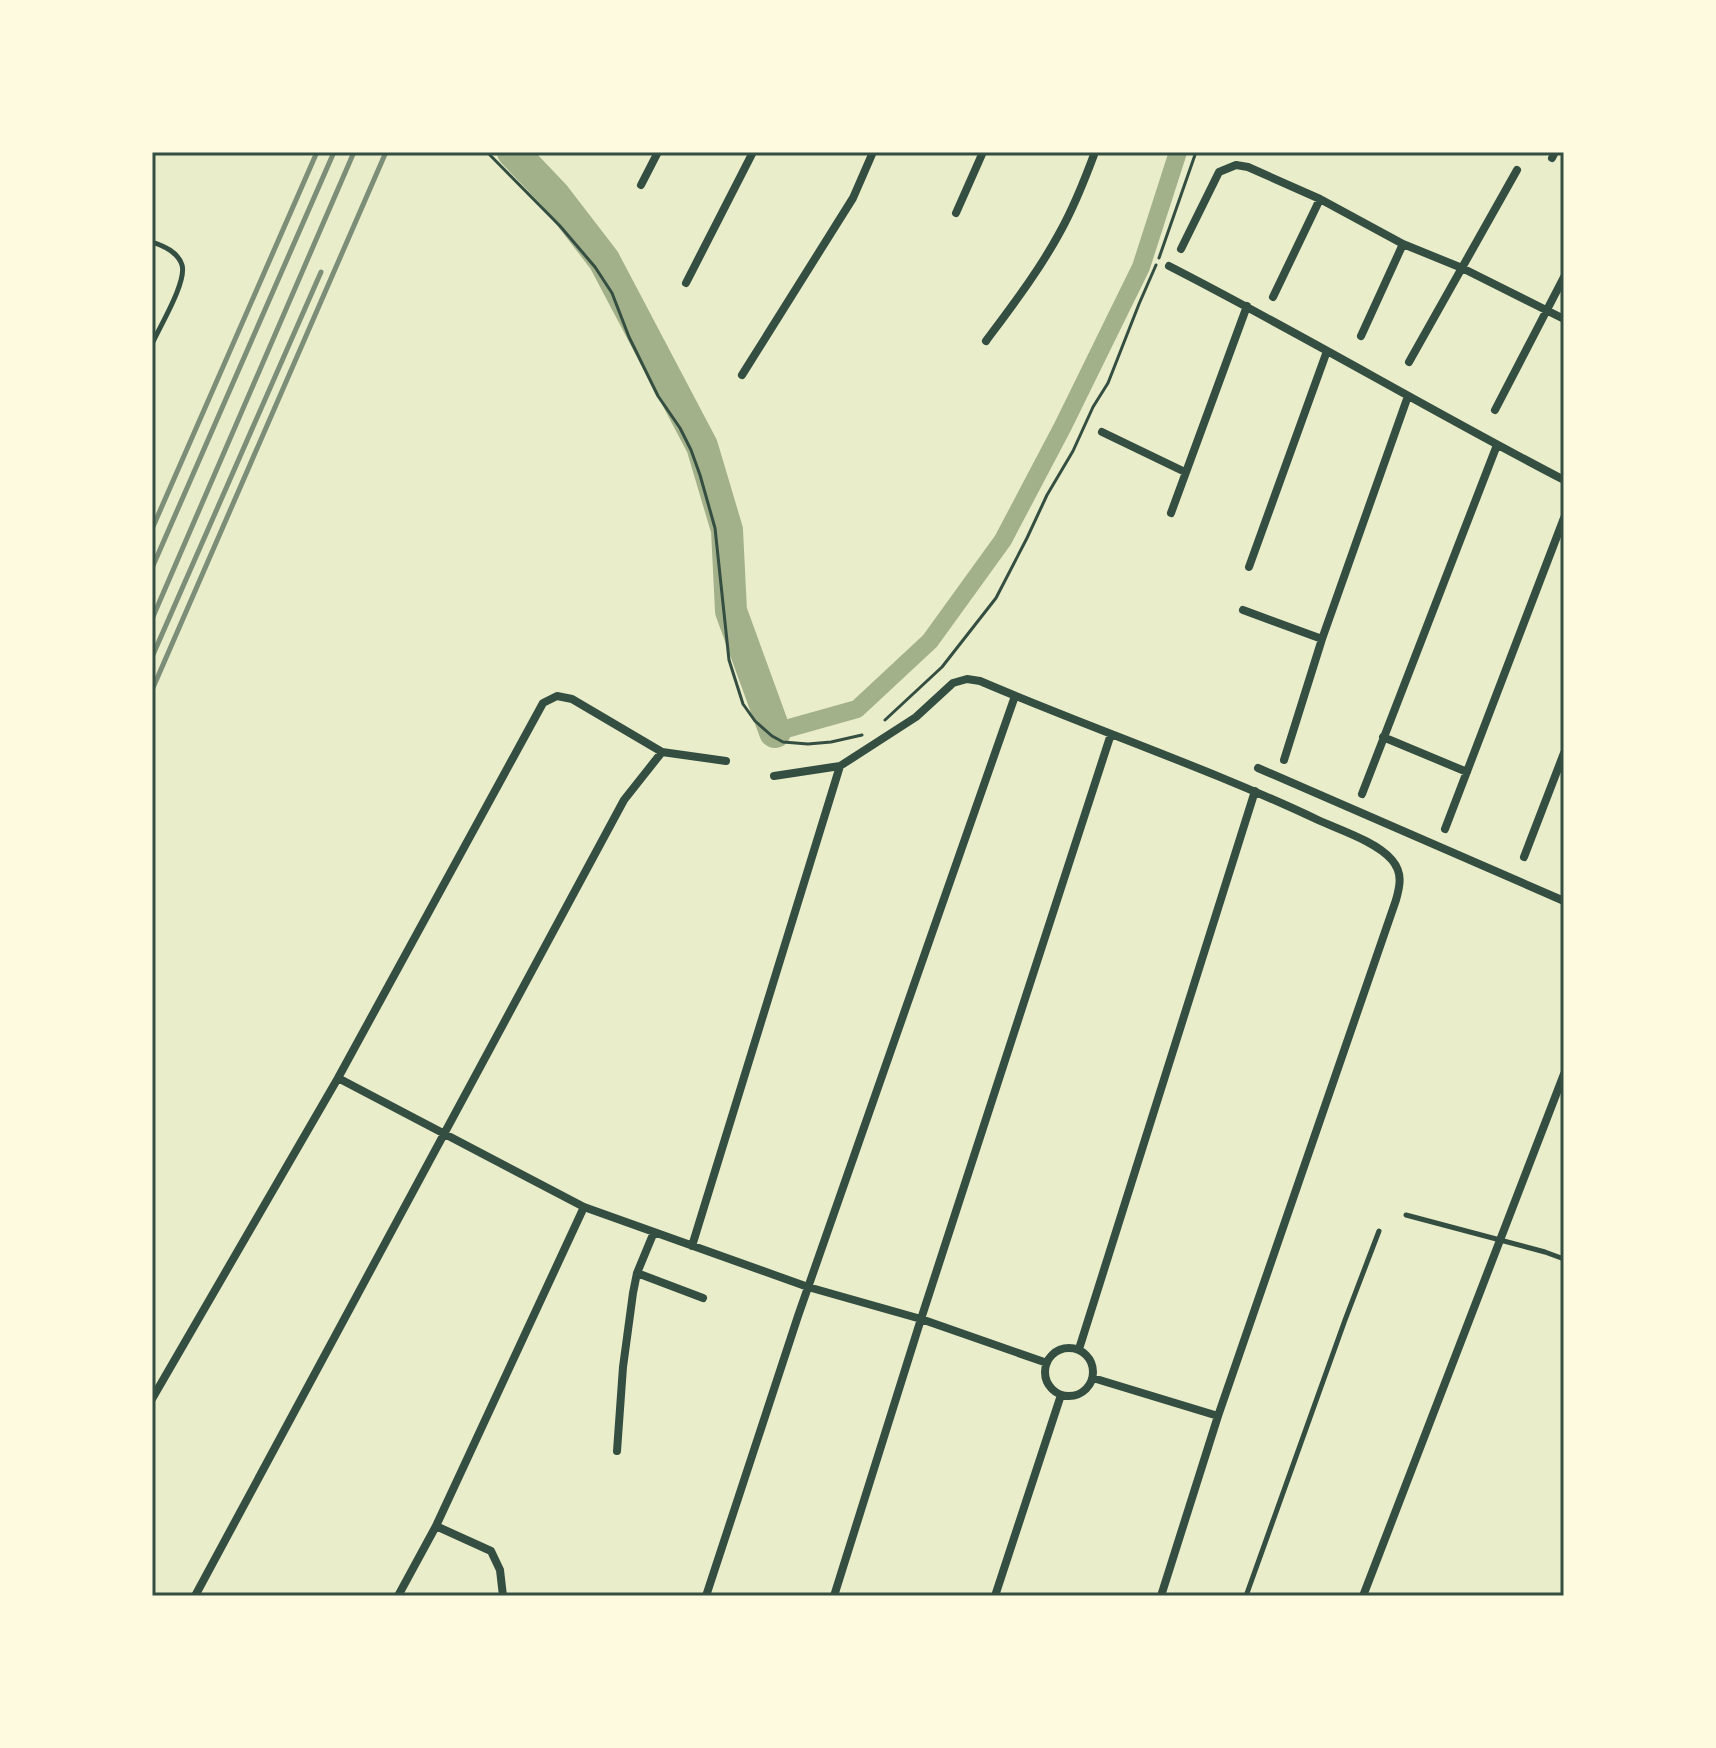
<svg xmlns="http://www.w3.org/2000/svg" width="1716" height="1748" viewBox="0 0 1716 1748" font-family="'Golos Text',sans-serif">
<rect width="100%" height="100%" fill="#e9edc9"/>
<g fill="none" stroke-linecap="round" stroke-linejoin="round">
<path stroke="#a3b18a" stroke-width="18" d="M 775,732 L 857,709 L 930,641 L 1003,540 L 1063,426 L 1141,267 L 1178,152"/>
<path stroke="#a3b18a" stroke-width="32" d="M 513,152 L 554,195 L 604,260 L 702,446 L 727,530 L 731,611 L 775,732"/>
<path stroke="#344e41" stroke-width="3" d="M 487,152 L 560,226 L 595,267 L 612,293 L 629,337 L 658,396 L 680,428 L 691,450 L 700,475 L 715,528 L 729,660 L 743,704 L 755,721 L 772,736 L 783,742 L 808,744 L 831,742 L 862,735
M 1159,258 L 1196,152
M 885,720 L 942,667 L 996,598 L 1027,538 L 1047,495 L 1073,451 L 1093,407 L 1108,383 L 1139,304 L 1156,265"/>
<path stroke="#344e41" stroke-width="5" d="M 152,242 C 164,246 178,252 182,265 C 187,282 160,326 152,344
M 1406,1215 L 1545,1252 L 1564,1259
M 1246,1596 L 1345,1320 L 1379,1231"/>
<path stroke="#344e41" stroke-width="8" d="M 1552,158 L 1555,152
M 641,185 L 658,152
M 956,213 L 983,152
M 1181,249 L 1219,172 L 1236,165 L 1248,167 L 1320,199 L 1403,244 L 1462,268 L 1564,319
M 1169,266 C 1302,334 1431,411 1564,480
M 686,283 L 753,152
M 1273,297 L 1320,199
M 1361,336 L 1403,244
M 986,341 C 1012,306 1039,271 1060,232 C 1074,207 1085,179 1095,152
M 1409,362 L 1517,170
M 742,375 L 853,198 L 873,152
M 1495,410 L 1564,277
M 1102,432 L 1185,472
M 1171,513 L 1247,306
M 1249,567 L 1327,351
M 1243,610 L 1322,639
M 1383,737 L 1467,772
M 1284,760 L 1322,639 L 1408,396
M 1258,768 L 1564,901
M 774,776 L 840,766 L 916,717 L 953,683 L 967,679 L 980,681 C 1092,729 1208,768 1318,820 C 1340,830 1377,842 1392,860 C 1403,873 1400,886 1396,900 L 1218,1416 L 1161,1596
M 1362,794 L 1497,445
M 1445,829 L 1564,518
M 1524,857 L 1564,753
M 338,1078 L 584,1207 L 808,1287 L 921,1319 L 1047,1363
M 692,1246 L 840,766
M 637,1273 L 703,1298
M1045 1372a24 24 0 1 1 48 0a24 24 0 1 1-48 0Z
M 1079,1349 L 1255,791
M 1093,1378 L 1218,1416
M 152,1399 L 338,1078 L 543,703 L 557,696 L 572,699 L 662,752 L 726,761
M 617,1451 L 623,1367 L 633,1293 L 637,1273 L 654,1232
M 436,1526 L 491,1551 L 500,1570 L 503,1596
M 195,1596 L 624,800 L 662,752
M 398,1596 L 436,1526 L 584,1207
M 706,1596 L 798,1316 L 1015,696
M 834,1596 L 921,1319 L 1111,734
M 995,1596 L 1061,1395
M 1363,1596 L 1564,1074"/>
<path stroke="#7c8e77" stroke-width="5" d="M 152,529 L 317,152
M 152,568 L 334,152
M 152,619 L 354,152
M 152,657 L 321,272
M 152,690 L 386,152"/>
</g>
<rect width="1716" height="1748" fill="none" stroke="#fefae0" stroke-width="308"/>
<rect x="154" y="154" width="1408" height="1440" fill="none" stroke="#344e41" stroke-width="3"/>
</svg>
